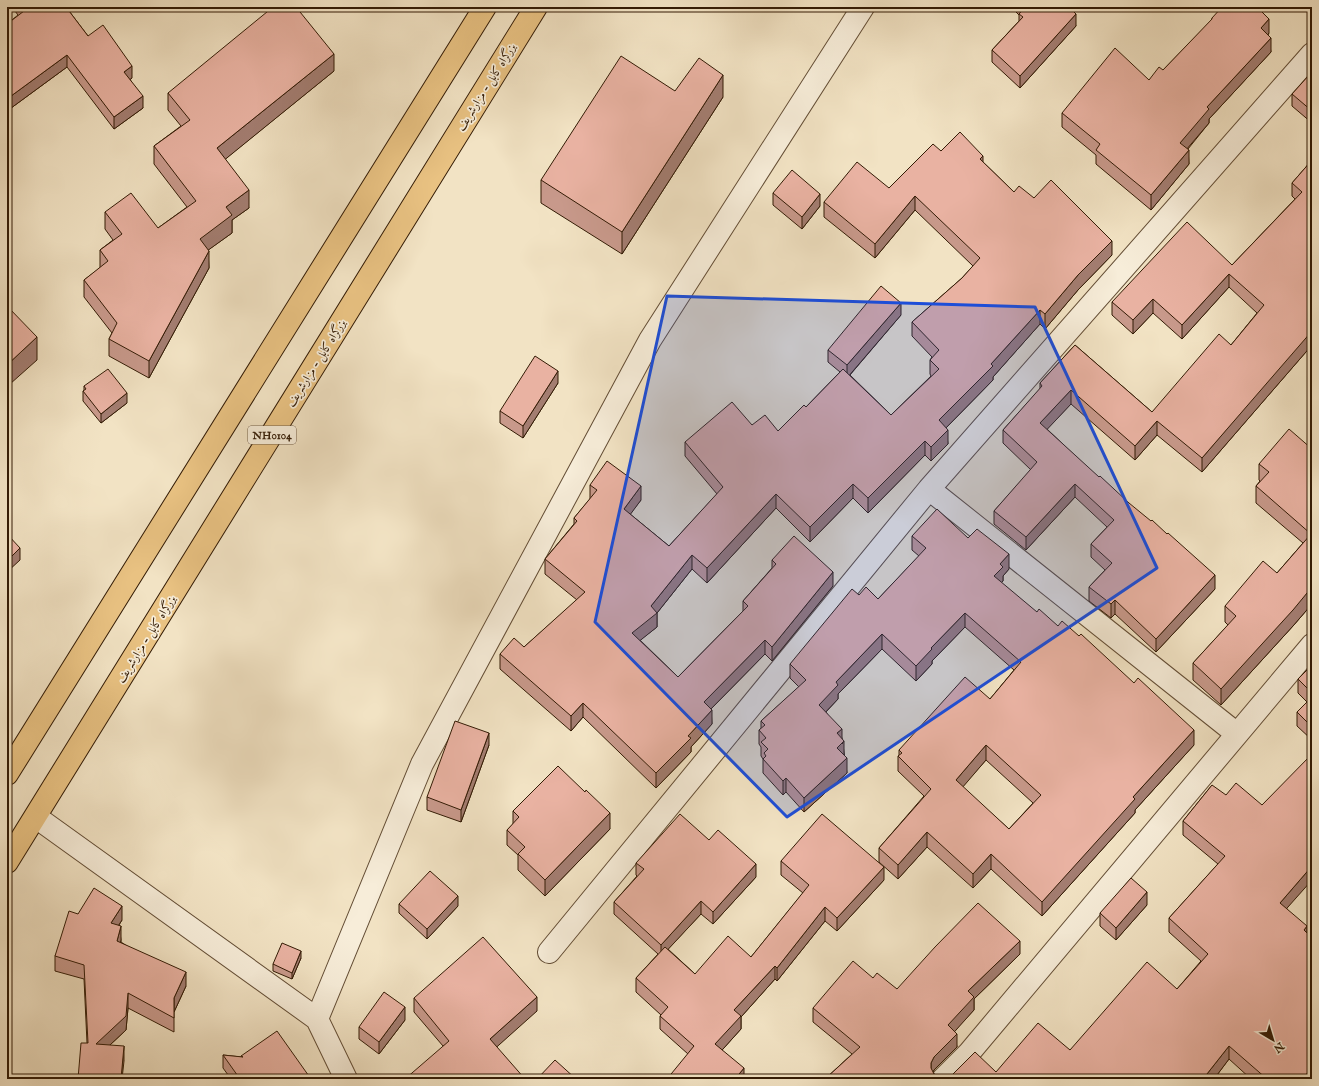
<svg xmlns="http://www.w3.org/2000/svg" width="1319" height="1086" viewBox="0 0 1319 1086" font-family="'IM FELL English',Amiri,serif">
<rect width="100%" height="100%" fill="#f2e3c4"/>
<filter id="stains"><feTurbulence type="fractalNoise" baseFrequency=".005" numOctaves="4"/><feColorMatrix values="0 0 0 0 .2 0 0 0 0 .09 0 0 0 0 .02 0 0 0 .5 -.17"/></filter>
<radialGradient id="worn" r=".72"><stop offset=".6" stop-color="#630" stop-opacity="0"/><stop offset="1" stop-color="#630" stop-opacity=".3"/></radialGradient>
<g fill="none" stroke-linecap="round" stroke-linejoin="round">
<g stroke="#634d35" stroke-width="24">
<path id="street" d="M 929,489 L 1237,734
M 36,817 L 317,1019 L 346,1079
M 549,952 L 929,489 L 1312,54
M 317,1019 L 422,764 L 650,340 L 863,7
M 943,1079 L 969,1053 L 1312,645"/>
</g>
<g stroke="#331b05" stroke-width="24">
<path id="highway" d="M 7,774 L 485,7
M 7,862 L 536,7"/>
</g>
<use href="#street" stroke="#f7edd9" stroke-width="22"/>
<use href="#highway" stroke="#e9c282" stroke-width="22"/>
</g>
<path fill="#c8998b" stroke="#331b05" fill-rule="evenodd" d="M 12,7 L 66,7 L 88,36 L 132,78 L 130,79 L 143,108 L 114,129 L 67,67 L 7,111 L 7,24 L 18,15 Z
M 1011,7 L 1071,7 L 1070,8 L 1076,26 L 1020,88 L 992,62 L 992,50 L 1019,21 L 1019,15 Z
M 1307,7 L 1312,7 L 1312,11 Z
M 1212,18 L 1269,33 L 1268,35 L 1271,52 L 1209,119 L 1209,123 L 1188,149 L 1189,164 L 1151,210 L 1096,164 L 1096,155 L 1062,127 L 1062,113 L 1149,80 L 1163,70 L 1212,20 Z
M 334,71 L 225,159 L 249,208 L 232,220 L 232,233 L 208,250 L 209,268 L 149,378 L 109,356 L 109,339 L 112,333 L 84,297 L 84,280 L 100,268 L 100,250 L 113,240 L 105,229 L 105,212 L 158,228 L 187,207 L 154,164 L 154,146 L 181,126 L 168,110 L 168,93 Z
M 1312,75 L 1312,123 L 1292,106 L 1292,94 Z
M 675,91 L 723,97 L 622,254 L 541,203 L 541,180 Z
M 941,151 L 983,162 L 1014,192 L 1034,198 L 1112,255 L 1078,290 L 1045,329 L 1040,324 L 993,377 L 993,380 L 946,428 L 948,444 L 931,461 L 925,455 L 868,513 L 853,498 L 810,542 L 776,508 L 707,583 L 692,569 L 657,613 L 657,627 L 640,640 L 678,677 L 743,611 L 743,601 L 772,568 L 772,560 L 833,586 L 772,661 L 765,654 L 711,709 L 712,724 L 691,747 L 691,752 L 656,788 L 583,717 L 571,731 L 500,669 L 500,654 L 524,647 L 577,600 L 545,574 L 545,559 L 574,524 L 574,518 L 590,499 L 590,485 L 641,500 L 630,514 L 669,546 L 717,494 L 685,456 L 685,442 L 752,425 L 778,431 L 806,407 L 840,372 L 828,362 L 828,350 L 901,315 L 850,375 L 891,415 L 931,376 L 930,374 L 930,360 L 932,357 L 912,336 L 912,322 L 962,278 L 973,266 L 915,210 L 875,258 L 824,217 L 824,202 L 889,188 Z
M 1312,160 L 1312,345 L 1202,472 L 1157,435 L 1135,460 L 1071,404 L 1047,429 L 1215,589 L 1156,652 L 1115,614 L 1111,618 L 1089,601 L 1089,587 L 1105,570 L 1091,557 L 1091,544 L 1107,527 L 1075,497 L 1026,550 L 994,524 L 994,511 L 1031,470 L 1003,443 L 1003,430 L 1040,389 L 1040,383 L 1075,345 L 1152,412 L 1231,345 L 1257,313 L 1229,287 L 1182,339 L 1153,313 L 1133,334 L 1112,315 L 1112,302 L 1232,265 L 1295,199 L 1292,196 L 1292,183 Z
M 773,193 L 820,206 L 802,229 L 773,205 Z
M 558,383 L 523,438 L 500,423 L 500,411 Z
M 84,386 L 127,403 L 101,423 L 83,401 L 83,391 L 84,390 Z
M 1312,449 L 1312,604 L 1293,626 L 1221,705 L 1193,680 L 1193,663 L 1228,625 L 1225,622 L 1225,606 L 1277,573 L 1303,543 L 1256,503 L 1256,486 L 1260,481 L 1259,480 L 1259,464 Z
M 912,536 L 968,538 L 1009,569 L 1003,576 L 1003,581 L 1001,583 L 1194,745 L 1135,810 L 1135,813 L 1042,916 L 991,869 L 973,888 L 927,847 L 898,879 L 879,862 L 879,848 L 924,796 L 898,771 L 898,756 L 899,755 L 899,750 L 990,699 L 1014,670 L 965,627 L 932,661 L 932,664 L 916,681 L 882,649 L 838,694 L 838,699 L 826,712 L 842,738 L 847,773 L 804,812 L 786,792 L 783,795 L 763,773 L 763,759 L 761,756 L 761,747 L 759,744 L 759,730 L 761,728 L 761,721 L 799,687 L 790,678 L 790,664 L 859,595 L 878,599 L 919,556 L 912,550 ZM 986,760 L 1033,803 L 1009,829 L 962,787 Z
M 1312,665 L 1312,740 L 1297,726 L 1297,712 L 1307,702 L 1298,693 L 1298,679 Z
M 489,745 L 461,822 L 427,810 L 427,797 Z
M 1212,785 L 1287,909 L 1307,933 L 1312,1079 L 1251,1079 L 1229,1059 L 1214,1079 L 825,1079 L 852,1054 L 813,1022 L 813,1008 L 873,978 L 897,989 L 1020,954 L 974,999 L 974,1010 L 954,1031 L 957,1047 L 934,1070 L 933,1072 L 934,1074 L 939,1077 L 946,1078 L 996,1072 L 1070,1050 L 1177,989 L 1201,961 L 1169,932 L 1169,918 L 1218,864 L 1183,835 L 1183,821 Z
M 585,792 L 610,829 L 545,896 L 518,870 L 518,855 L 507,845 L 507,830 L 513,824 L 513,811 Z
M 709,840 L 756,877 L 713,924 L 701,914 L 668,949 L 695,974 L 751,957 L 803,893 L 781,875 L 781,861 L 884,880 L 837,931 L 825,921 L 777,981 L 775,979 L 741,1017 L 741,1029 L 722,1050 L 744,1079 L 688,1054 L 660,1029 L 660,1016 L 661,1015 L 636,992 L 636,978 L 658,954 L 614,914 L 614,902 L 637,876 L 636,875 L 636,863 Z
M 399,904 L 458,906 L 427,939 L 399,913 Z
M 1147,905 L 1116,940 L 1100,926 L 1100,913 Z
M 78,914 L 122,920 L 119,925 L 121,940 L 121,942 L 186,986 L 174,1012 L 174,1032 L 128,1008 L 126,1030 L 110,1045 L 124,1061 L 87,1043 L 84,979 L 55,971 L 55,956 Z
M 301,958 L 292,979 L 273,971 L 273,964 Z
M 414,998 L 537,1011 L 443,1046 L 414,1012 Z
M 405,1020 L 379,1054 L 359,1039 L 359,1027 Z
M 223,1055 L 241,1057 L 241,1056 L 311,1079 L 231,1079 L 223,1068 Z"/>
<path fill="#a37d71" stroke="#331b05" d="M 1076,14 L 1076,26 L 1020,88 L 1020,76 Z
M 1269,19 L 1269,33 L 1261,43 L 1261,28 Z
M 1271,38 L 1271,52 L 1209,119 L 1209,123 L 1180,157 L 1180,143 L 1207,107 Z
M 334,54 L 334,71 L 217,166 L 217,148 Z
M 67,55 L 67,67 L 7,111 L 7,99 Z
M 132,66 L 132,78 L 124,84 L 124,72 Z
M 723,75 L 723,97 L 622,254 L 622,232 Z
M 143,96 L 143,108 L 114,129 L 114,117 Z
M 1189,150 L 1189,164 L 1151,210 L 1151,195 Z
M 983,156 L 983,170 L 980,159 Z
M 249,190 L 249,208 L 232,220 L 232,233 L 200,256 L 200,239 L 226,207 Z
M 820,194 L 820,206 L 802,229 L 802,217 Z
M 915,196 L 915,210 L 875,258 L 875,244 Z
M 1112,241 L 1112,255 L 1078,290 L 1045,329 L 1045,314 L 1078,275 Z
M 209,251 L 209,268 L 149,378 L 149,361 Z
M 1229,274 L 1229,287 L 1182,339 L 1182,325 Z
M 1153,299 L 1153,313 L 1133,334 L 1133,320 Z
M 901,303 L 901,315 L 847,378 L 847,365 Z
M 1040,310 L 1040,324 L 993,377 L 993,380 L 939,435 L 939,420 L 991,364 Z
M 1312,329 L 1312,345 L 1202,472 L 1202,458 Z
M 37,337 L 37,360 L 10,384 L 10,405 L 7,408 L 7,365 Z
M 558,371 L 558,383 L 523,438 L 523,426 Z
M 1071,390 L 1071,404 L 1040,437 L 1040,423 Z
M 127,393 L 127,403 L 101,423 L 101,414 Z
M 1157,421 L 1157,435 L 1135,460 L 1135,446 Z
M 948,430 L 948,444 L 931,461 L 931,447 Z
M 925,441 L 925,455 L 868,513 L 868,498 Z
M 853,484 L 853,498 L 810,542 L 810,527 Z
M 1075,484 L 1075,497 L 1026,550 L 1026,537 Z
M 641,486 L 641,500 L 624,523 L 624,509 Z
M 776,494 L 776,508 L 707,583 L 707,568 Z
M 20,548 L 20,560 L 7,572 L 7,561 Z
M 1009,554 L 1009,569 L 1003,576 L 1003,581 L 994,591 L 994,576 L 1000,564 Z
M 692,555 L 692,569 L 657,613 L 657,627 L 632,647 L 632,633 L 651,606 Z
M 833,572 L 833,586 L 772,661 L 772,647 Z
M 1215,575 L 1215,589 L 1156,652 L 1156,639 Z
M 1312,587 L 1312,604 L 1293,626 L 1221,705 L 1221,689 Z
M 1115,600 L 1115,614 L 1111,618 L 1111,604 Z
M 965,613 L 965,627 L 932,661 L 932,664 L 916,681 L 916,666 L 931,648 Z
M 882,634 L 882,649 L 838,694 L 838,699 L 819,719 L 819,705 L 836,682 Z
M 765,640 L 765,654 L 704,716 L 704,702 Z
M 583,703 L 583,717 L 571,731 L 571,716 Z
M 712,710 L 712,724 L 691,747 L 691,752 L 656,788 L 656,773 L 688,736 Z
M 842,729 L 842,744 L 844,741 L 844,756 L 837,762 L 837,733 Z
M 1194,730 L 1194,745 L 1135,810 L 1135,813 L 1042,916 L 1042,902 L 1133,797 Z
M 489,733 L 489,745 L 461,822 L 461,810 Z
M 986,745 L 986,760 L 956,795 L 956,780 Z
M 847,758 L 847,773 L 804,812 L 804,798 Z
M 786,778 L 786,792 L 783,795 L 783,781 Z
M 610,813 L 610,829 L 545,896 L 545,880 Z
M 927,832 L 927,847 L 898,879 L 898,865 Z
M 991,854 L 991,869 L 973,888 L 973,874 Z
M 756,864 L 756,877 L 713,924 L 713,912 Z
M 1312,866 L 1312,880 L 1280,916 L 1280,903 Z
M 884,867 L 884,880 L 837,931 L 837,918 Z
M 1147,892 L 1147,905 L 1116,940 L 1116,928 Z
M 458,896 L 458,906 L 427,939 L 427,929 Z
M 701,901 L 701,914 L 661,957 L 661,945 Z
M 122,906 L 122,920 L 111,937 L 111,923 Z
M 825,907 L 825,921 L 777,981 L 777,968 Z
M 121,926 L 121,940 L 117,955 L 117,941 Z
M 1307,926 L 1307,940 L 1304,930 Z
M 1020,941 L 1020,954 L 974,999 L 974,1010 L 948,1039 L 948,1025 L 968,991 Z
M 301,951 L 301,958 L 292,979 L 292,973 Z
M 775,966 L 775,979 L 741,1017 L 741,1029 L 715,1058 L 715,1044 L 734,1010 Z
M 186,972 L 186,986 L 174,1012 L 174,998 Z
M 128,993 L 128,1008 L 126,1030 L 96,1058 L 96,1044 Z
M 537,997 L 537,1011 L 490,1053 L 490,1039 Z
M 405,1007 L 405,1020 L 379,1054 L 379,1042 Z
M 957,1034 L 957,1047 L 934,1070 L 931,1076 L 931,1063 L 934,1057 Z
M 124,1046 L 124,1061 L 122,1079 L 121,1079 Z
M 1229,1046 L 1229,1059 L 1214,1079 L 1203,1079 Z
M 744,1068 L 744,1079 L 735,1079 Z
M 1312,1068 L 1312,1079 L 1302,1079 Z"/>
<path fill="#e9b2a2" stroke="#331b05" fill-rule="evenodd" d="M 21,7 L 66,7 L 88,36 L 103,25 L 132,66 L 124,72 L 143,96 L 114,117 L 67,55 L 7,99 L 7,24 L 24,11 Z
M 273,7 L 296,7 L 334,54 L 217,148 L 249,190 L 226,207 L 232,215 L 200,239 L 209,251 L 149,361 L 109,339 L 117,323 L 84,280 L 108,261 L 100,250 L 122,234 L 105,212 L 131,193 L 158,228 L 196,201 L 154,146 L 190,120 L 168,93 Z
M 1024,7 L 1069,7 L 1076,14 L 1020,76 L 992,50 L 1023,17 L 1019,14 L 1025,7 Z
M 1222,7 L 1257,7 L 1269,19 L 1261,28 L 1271,38 L 1207,107 L 1209,109 L 1180,143 L 1189,150 L 1151,195 L 1096,150 L 1100,144 L 1062,113 L 1115,48 L 1149,80 L 1159,67 L 1163,70 L 1212,19 L 1212,18 Z
M 621,56 L 675,91 L 699,58 L 723,75 L 622,232 L 541,180 Z
M 1310,74 L 1312,75 L 1312,111 L 1292,94 Z
M 960,132 L 983,156 L 980,159 L 1014,192 L 1019,186 L 1034,198 L 1051,180 L 1112,241 L 1078,275 L 1045,314 L 1040,310 L 991,364 L 993,366 L 939,420 L 948,430 L 931,447 L 925,441 L 868,498 L 853,484 L 810,527 L 776,494 L 707,568 L 692,555 L 651,606 L 657,613 L 632,633 L 678,677 L 748,606 L 743,601 L 776,564 L 772,560 L 794,536 L 833,572 L 772,647 L 765,640 L 704,702 L 712,710 L 688,736 L 691,738 L 656,773 L 583,703 L 571,716 L 500,654 L 514,638 L 524,647 L 585,592 L 545,559 L 577,521 L 574,518 L 597,490 L 590,485 L 607,461 L 641,486 L 624,509 L 669,546 L 723,487 L 685,442 L 732,402 L 752,425 L 765,415 L 778,431 L 804,405 L 806,407 L 843,369 L 891,415 L 939,369 L 930,360 L 939,350 L 912,322 L 962,278 L 980,258 L 915,196 L 875,244 L 824,202 L 857,162 L 889,188 L 933,144 L 941,151 Z
M 1312,160 L 1312,329 L 1311,330 L 1312,331 L 1202,458 L 1157,421 L 1135,446 L 1071,390 L 1040,423 L 1099,477 L 1100,476 L 1129,503 L 1151,521 L 1152,520 L 1167,534 L 1168,533 L 1215,575 L 1156,639 L 1115,600 L 1111,604 L 1089,587 L 1112,563 L 1091,544 L 1114,520 L 1075,484 L 1026,537 L 994,511 L 1037,462 L 1003,430 L 1042,386 L 1040,383 L 1075,345 L 1152,412 L 1219,334 L 1231,345 L 1264,305 L 1229,274 L 1182,325 L 1153,299 L 1133,320 L 1112,302 L 1187,222 L 1232,265 L 1302,192 L 1292,183 Z
M 792,170 L 820,194 L 802,217 L 773,193 Z
M 881,286 L 901,303 L 847,365 L 828,350 Z
M 7,306 L 37,337 L 7,365 Z
M 535,356 L 558,371 L 523,426 L 500,411 Z
M 108,369 L 127,393 L 101,414 L 83,391 L 86,389 L 84,386 Z
M 7,379 L 10,382 L 7,385 Z
M 1289,429 L 1312,449 L 1312,587 L 1293,610 L 1221,689 L 1193,663 L 1236,616 L 1225,606 L 1263,561 L 1277,573 L 1311,534 L 1256,486 L 1269,472 L 1259,464 Z
M 937,509 L 968,538 L 977,529 L 1009,554 L 1000,564 L 1003,567 L 994,576 L 1037,612 L 1039,609 L 1058,626 L 1062,621 L 1079,636 L 1081,634 L 1134,683 L 1138,678 L 1194,730 L 1133,797 L 1135,799 L 1042,902 L 991,854 L 973,874 L 927,832 L 898,865 L 879,848 L 931,789 L 898,756 L 902,753 L 899,750 L 965,677 L 990,699 L 1021,662 L 965,613 L 931,648 L 932,649 L 916,666 L 882,634 L 836,682 L 838,685 L 819,705 L 842,729 L 837,733 L 844,741 L 837,748 L 847,758 L 804,798 L 786,778 L 783,781 L 763,759 L 766,756 L 764,753 L 768,749 L 761,742 L 766,738 L 759,730 L 765,725 L 761,721 L 806,680 L 790,664 L 852,589 L 859,595 L 866,587 L 878,599 L 926,548 L 912,536 ZM 986,745 L 1041,795 L 1009,829 L 956,780 Z
M 7,534 L 20,548 L 7,561 Z
M 1312,665 L 1312,693 L 1298,679 Z
M 1312,697 L 1312,727 L 1297,712 Z
M 455,721 L 489,733 L 461,810 L 427,797 Z
M 1312,754 L 1312,866 L 1280,903 L 1307,926 L 1304,930 L 1312,938 L 1312,1068 L 1302,1079 L 1267,1079 L 1229,1046 L 1203,1079 L 825,1079 L 860,1047 L 813,1008 L 853,961 L 873,978 L 877,973 L 897,989 L 935,947 L 978,903 L 1020,941 L 968,991 L 974,997 L 948,1025 L 957,1034 L 934,1057 L 931,1063 L 931,1068 L 934,1074 L 939,1077 L 946,1078 L 952,1075 L 975,1052 L 996,1072 L 1038,1023 L 1070,1050 L 1147,962 L 1177,989 L 1208,954 L 1169,918 L 1225,856 L 1183,821 L 1212,785 L 1226,795 L 1236,783 L 1262,805 Z
M 558,766 L 585,792 L 586,790 L 610,813 L 545,880 L 518,854 L 525,847 L 507,830 L 519,817 L 513,811 Z
M 680,814 L 709,840 L 718,830 L 756,864 L 713,912 L 701,901 L 661,945 L 614,902 L 644,869 L 636,863 Z
M 822,814 L 884,867 L 837,918 L 825,907 L 777,968 L 775,966 L 734,1010 L 741,1016 L 715,1044 L 744,1068 L 735,1079 L 667,1079 L 694,1046 L 660,1016 L 668,1007 L 636,978 L 665,947 L 695,974 L 728,936 L 751,957 L 809,885 L 781,861 Z
M 430,871 L 458,896 L 427,929 L 399,904 Z
M 1131,878 L 1147,892 L 1116,928 L 1100,913 Z
M 94,888 L 122,906 L 111,923 L 121,926 L 117,941 L 186,972 L 174,998 L 174,1018 L 128,993 L 126,1016 L 96,1044 L 124,1046 L 121,1079 L 78,1079 L 81,1043 L 88,1043 L 84,965 L 55,956 L 69,911 L 78,914 Z
M 483,937 L 537,997 L 490,1039 L 525,1079 L 405,1079 L 449,1041 L 414,998 Z
M 282,943 L 301,951 L 292,973 L 273,964 Z
M 384,992 L 405,1007 L 379,1042 L 359,1027 Z
M 277,1031 L 311,1079 L 240,1079 L 223,1055 L 243,1057 L 241,1056 Z
M 555,1060 L 576,1079 L 537,1079 Z"/>
<path fill="#1d4ed8" fill-opacity="0.2" stroke="#1d4ed8" stroke-width="3" stroke-linejoin="round" d="M 667,296 L 1035,307 L 1157,568 L 787,817 L 595,622 Z"/>
<g text-anchor="middle" stroke-width="3.5" stroke-linejoin="round" paint-order="stroke">
<rect fill="#f7edd9" stroke="#6e5a45" stroke-width="1" x="248" y="426" width="48" height="18" rx="3"/>
<g font-size="11" font-weight="bold" fill="#331b05">
<text x="272" y="439">NH0104</text>
</g>
<g font-size="12" fill="#331b05" stroke="#f7edd9">
<text transform="translate(486 87) rotate(-58)" y="4">بزرگراه کابل - مزارشریف</text>
<text transform="translate(316 363) rotate(-58)" y="4">بزرگراه کابل - مزارشریف</text>
<text transform="translate(146 639) rotate(-58)" y="4">بزرگراه کابل - مزارشریف</text>
</g>
</g>
<rect width="1319" height="1086" fill="none" stroke="#f2e3c4" stroke-width="24"/>
<rect x="8" y="8" width="1303" height="1070" fill="none" stroke="#331b05" stroke-width="2"/>
<rect x="12" y="12" width="1295" height="1062" fill="none" stroke="#331b05"/>
<g transform="translate(1273 1040) rotate(142)" stroke="#f7edd9" stroke-width="3" paint-order="stroke">
<path d="M0-3L7 15L0 10L-7 15Z" fill="#331b05"/>
<text y="-6" font-size="11" font-weight="bold" text-anchor="middle" fill="#331b05">N</text>
</g>
<rect width="100%" height="100%" filter="url(#stains)"/>
<rect width="100%" height="100%" fill="url(#worn)"/>
</svg>
